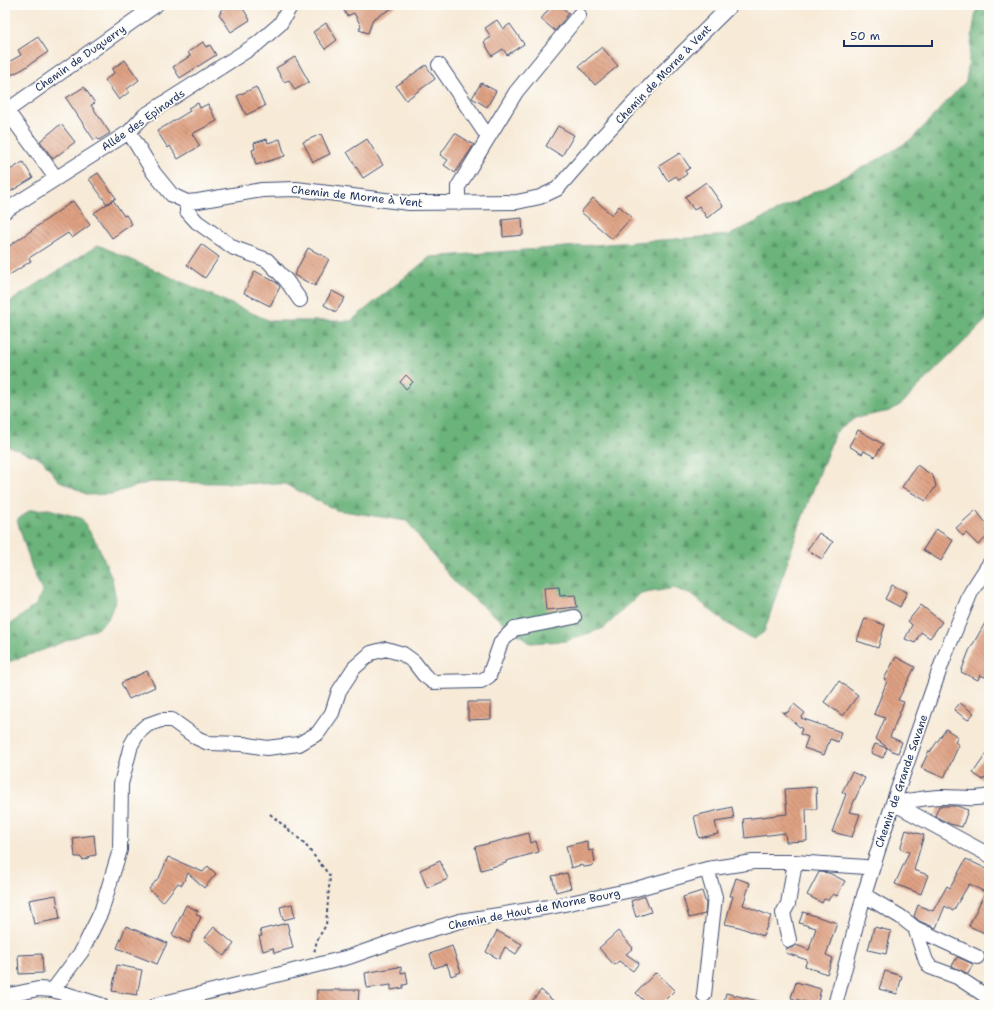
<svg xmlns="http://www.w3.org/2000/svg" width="994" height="1010" viewBox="0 0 994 1010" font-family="'Shantell Sans',sans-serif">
<defs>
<pattern id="forest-firs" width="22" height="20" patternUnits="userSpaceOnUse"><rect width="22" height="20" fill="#6ab37a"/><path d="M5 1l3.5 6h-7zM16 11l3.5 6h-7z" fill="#569267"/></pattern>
<pattern id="building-back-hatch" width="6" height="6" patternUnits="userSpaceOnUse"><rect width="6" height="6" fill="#dfa183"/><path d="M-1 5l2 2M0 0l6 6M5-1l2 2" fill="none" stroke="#b4846e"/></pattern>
</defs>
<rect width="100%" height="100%" fill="#fdfcf7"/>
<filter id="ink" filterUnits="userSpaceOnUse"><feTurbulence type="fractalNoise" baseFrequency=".025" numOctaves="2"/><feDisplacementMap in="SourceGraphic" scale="8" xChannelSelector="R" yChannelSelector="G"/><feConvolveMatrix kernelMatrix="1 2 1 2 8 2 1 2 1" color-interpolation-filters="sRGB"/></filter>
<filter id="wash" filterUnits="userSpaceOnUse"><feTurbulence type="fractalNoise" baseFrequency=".012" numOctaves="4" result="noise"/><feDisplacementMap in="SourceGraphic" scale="16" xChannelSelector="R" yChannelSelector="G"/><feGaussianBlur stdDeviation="0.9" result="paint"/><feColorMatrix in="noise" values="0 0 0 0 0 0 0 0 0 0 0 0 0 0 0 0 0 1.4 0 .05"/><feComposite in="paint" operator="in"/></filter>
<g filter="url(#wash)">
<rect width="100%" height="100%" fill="#f7ead7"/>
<path fill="url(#forest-firs)" stroke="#42716c" d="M 978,5 L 989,5 L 989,317 L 915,390 L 903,403 L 890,411 L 855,418 L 835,433 L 801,521 L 764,632 L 754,639 L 745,635 L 724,621 L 692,595 L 674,588 L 640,594 L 604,628 L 565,641 L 530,643 L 485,608 L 455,583 L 407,521 L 336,510 L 285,484 L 150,482 L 111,494 L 88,495 L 58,480 L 42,459 L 5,445 L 5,305 L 98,245 L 270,321 L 351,321 L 430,257 L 730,235 L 881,158 L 912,139 L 966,81 L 975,16 Z
M 49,509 L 81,518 L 98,545 L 112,579 L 116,599 L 108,619 L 98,628 L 46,649 L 5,663 L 5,628 L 36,605 L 42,591 L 32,568 L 17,520 L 30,510 Z"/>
<g id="blocks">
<path fill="url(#building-back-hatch)" d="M 230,5 L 241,5 L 250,20 L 231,32 L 219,14 L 221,13 L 220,11 Z
M 341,5 L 398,5 L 373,19 L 368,33 L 359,30 L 361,26 L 354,13 L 347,16 Z
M 552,5 L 559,5 L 569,13 L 555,31 L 541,19 Z
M 497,20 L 503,29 L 510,24 L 524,44 L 507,55 L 503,49 L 492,56 L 484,42 L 491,37 L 485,28 Z
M 326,23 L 337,40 L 325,49 L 313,32 Z
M 38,37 L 48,52 L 23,69 L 5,78 L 5,64 L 21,55 L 18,50 Z
M 203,42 L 206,47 L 210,45 L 216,55 L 180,78 L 173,67 L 190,56 L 188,52 Z
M 602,47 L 618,66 L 595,85 L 579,66 Z
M 295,57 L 309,82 L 295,90 L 289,80 L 284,82 L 276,68 Z
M 125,60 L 139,80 L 127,89 L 129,92 L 119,100 L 105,80 L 114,73 L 112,69 Z
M 426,65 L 435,79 L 406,100 L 396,86 Z
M 481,83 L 496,91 L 487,107 L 472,98 Z
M 84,87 L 95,103 L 91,105 L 110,133 L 99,140 L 97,138 L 94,140 L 66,98 Z
M 256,87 L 265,106 L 246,115 L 237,96 Z
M 198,103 L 200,108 L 208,104 L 217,121 L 192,134 L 200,146 L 178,159 L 170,146 L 168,148 L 157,131 L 190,111 L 188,108 Z
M 61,124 L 75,142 L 53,159 L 40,141 Z
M 558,126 L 574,135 L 562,156 L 546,146 Z
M 455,133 L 474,145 L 455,173 L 444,165 L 448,160 L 440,155 Z
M 321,134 L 330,154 L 313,162 L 303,142 Z
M 267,139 L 268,143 L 280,139 L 285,156 L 256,165 L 252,150 L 255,149 L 254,143 Z
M 367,139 L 383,165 L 363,178 L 347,152 Z
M 680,153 L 690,168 L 685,171 L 687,174 L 679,180 L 676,176 L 668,181 L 659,166 Z
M 23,162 L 33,178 L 8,193 L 5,188 L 5,173 Z
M 98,173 L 116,198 L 107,204 L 89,179 Z
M 706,182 L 723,206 L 707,218 L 699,206 L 694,210 L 685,197 Z
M 593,198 L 612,215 L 619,206 L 632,217 L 612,239 L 581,212 Z
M 113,200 L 124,216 L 126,215 L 132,224 L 112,238 L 94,213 Z
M 73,201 L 90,225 L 72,238 L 68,233 L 29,258 L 31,261 L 8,276 L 5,271 L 5,249 Z
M 522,218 L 523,235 L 503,237 L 502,220 Z
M 201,244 L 219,257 L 205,278 L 187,265 Z
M 308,248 L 329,259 L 315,286 L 294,275 Z
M 255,271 L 277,283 L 280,287 L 270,306 L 244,293 Z
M 332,291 L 345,298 L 336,312 L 324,305 Z
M 406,375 L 413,382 L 406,389 L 400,382 Z
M 858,430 L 883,444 L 875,457 L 864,451 L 862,454 L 849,446 Z
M 917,465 L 933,476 L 936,486 L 926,501 L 902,487 Z
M 976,510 L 989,527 L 989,535 L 978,545 L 966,533 L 963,536 L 956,528 Z
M 936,529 L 953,540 L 941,561 L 923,550 Z
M 819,533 L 833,542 L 822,559 L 807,550 Z
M 892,585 L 907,592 L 900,607 L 885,599 Z
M 559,587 L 560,596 L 575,595 L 577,607 L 546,610 L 544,588 Z
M 921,605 L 942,622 L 930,638 L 921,632 L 915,643 L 905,639 L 912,625 L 908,621 Z
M 989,616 L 989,668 L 985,677 L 980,675 L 978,680 L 961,672 L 969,651 Z
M 865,618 L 885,625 L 878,648 L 857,641 Z
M 896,657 L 915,667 L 898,700 L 904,702 L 890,737 L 902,742 L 898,753 L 892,751 L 876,739 L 885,718 L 874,714 L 887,681 L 884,679 Z
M 147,671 L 155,687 L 129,699 L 121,683 Z
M 839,681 L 858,695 L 843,716 L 824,702 Z
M 468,702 L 491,702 L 491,719 L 468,720 Z
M 960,703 L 974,713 L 968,720 L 954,710 Z
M 794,704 L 805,713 L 801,718 L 841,732 L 838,742 L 830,739 L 824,755 L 804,748 L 808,737 L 800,734 L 802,729 L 782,712 L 787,713 Z
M 946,729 L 958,737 L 955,742 L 959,745 L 944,778 L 921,768 L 929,751 L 930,752 Z
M 875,744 L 887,748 L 883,758 L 871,753 Z
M 989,750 L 989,781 L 984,778 L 983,780 L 973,773 Z
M 852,772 L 865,778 L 849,812 L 860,814 L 852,837 L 832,832 L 846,794 L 842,792 Z
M 816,787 L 817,809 L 806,809 L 807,841 L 786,842 L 785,833 L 745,838 L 743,819 L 787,814 L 785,789 Z
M 939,806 L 957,806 L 968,810 L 962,827 L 950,824 L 935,816 Z
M 732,807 L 734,819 L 715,822 L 718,834 L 699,838 L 694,816 Z
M 906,830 L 924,835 L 914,870 L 928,875 L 921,894 L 895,884 L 909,852 L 900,849 Z
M 529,833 L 531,843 L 536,841 L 539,852 L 506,861 L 506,863 L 481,870 L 475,847 Z
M 94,835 L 96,855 L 90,856 L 87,859 L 83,860 L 80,857 L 75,857 L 73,838 Z
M 587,841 L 589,851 L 593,850 L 595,862 L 591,866 L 584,867 L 581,865 L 571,868 L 566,846 Z
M 168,857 L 203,872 L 208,866 L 216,874 L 204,888 L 188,873 L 182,885 L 178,883 L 163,902 L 149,889 L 160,876 Z
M 966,859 L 989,870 L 989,935 L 969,926 L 985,892 L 969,884 L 953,911 L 945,906 L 936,928 L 919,921 L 914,916 L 918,905 L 933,911 L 947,886 L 950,888 Z
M 440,861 L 448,879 L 427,888 L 420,870 Z
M 819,872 L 829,873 L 845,881 L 837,896 L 833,894 L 828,900 L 824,899 L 822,903 L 807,895 Z
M 567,873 L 571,888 L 556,892 L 552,876 Z
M 736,878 L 750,883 L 743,905 L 771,916 L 763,936 L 739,927 L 725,924 L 733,896 L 730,896 Z
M 702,891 L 706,904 L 705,914 L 689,918 L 683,897 Z
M 56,895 L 60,919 L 34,924 L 29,900 Z
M 645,896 L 651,912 L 636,917 L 631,901 Z
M 292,904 L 295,917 L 283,920 L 280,907 Z
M 186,905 L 198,911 L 196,914 L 201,917 L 189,943 L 172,935 Z
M 803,912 L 837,923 L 826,955 L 833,958 L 827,974 L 805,966 L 807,960 L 786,953 L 787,948 L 791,948 L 796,945 L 809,950 L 816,928 L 799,923 Z
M 287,923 L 293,948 L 274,953 L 273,948 L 263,951 L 259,936 L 262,936 L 260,930 Z
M 126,926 L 167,943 L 157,964 L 117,948 Z
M 214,927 L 234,944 L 224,956 L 204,939 Z
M 874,927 L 891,931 L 886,954 L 868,950 Z
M 497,931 L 522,944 L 516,954 L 505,947 L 499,959 L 486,952 Z
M 618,931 L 633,948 L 626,954 L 639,963 L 633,971 L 619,961 L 614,965 L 599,948 Z
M 452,946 L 461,972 L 451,976 L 447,964 L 434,968 L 430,954 Z
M 42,954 L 43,973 L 19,974 L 18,955 Z
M 957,957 L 973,964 L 968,974 L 952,966 Z
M 117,965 L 142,970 L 137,995 L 112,991 Z
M 398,967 L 398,968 L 401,967 L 401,973 L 406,972 L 408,984 L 403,985 L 403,988 L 391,990 L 391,985 L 367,988 L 365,973 Z
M 885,971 L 902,976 L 897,994 L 879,989 Z
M 655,973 L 656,974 L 657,973 L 675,990 L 660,1005 L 648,1005 L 636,993 Z
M 796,982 L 821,989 L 817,1005 L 791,998 Z
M 317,990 L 359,990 L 358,1005 L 317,1005 Z
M 541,990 L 558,1005 L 529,1005 Z
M 726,993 L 762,1002 L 762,1005 L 723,1005 Z"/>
</g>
</g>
<g filter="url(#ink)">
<use href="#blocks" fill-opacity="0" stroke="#3c4b70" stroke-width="1"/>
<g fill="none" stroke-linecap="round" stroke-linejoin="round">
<g stroke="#3c4b70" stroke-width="16">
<path id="minor" d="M 439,65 L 488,137
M 7,111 L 56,178
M 5,112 L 156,5
M 129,132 L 154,173 L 172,195 L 187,202 L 198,201 L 262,190 L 296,189 L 409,203 L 517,202 L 540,197 L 557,189 L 603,136 L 659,76 L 731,5
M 187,202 L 187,211 L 197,222 L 234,248 L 267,260 L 286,280 L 300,300
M 458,203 L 458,187 L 516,92 L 579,15
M 5,211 L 129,132 L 144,116 L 257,44 L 280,24 L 291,5
M 893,803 L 989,855
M 893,803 C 908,801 924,798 939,797 C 957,796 972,801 989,796
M 864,895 L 901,917 L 915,928 L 926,961 L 930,967 L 957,977 L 989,998
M 915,928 L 977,957
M 789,940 L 783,913 L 788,904 L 795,862
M 53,990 L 82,951 L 101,912 L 120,850 L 121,784 L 131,745 L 138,733 L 147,725 L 161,720 L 172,720 L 197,738 L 208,743 L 243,744 L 267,748 L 299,744 L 318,733 L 332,713 L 339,691 L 354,668 L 371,653 L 386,649 L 403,654 L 414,662 L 424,675 L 433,682 L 481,681 L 489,676 L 501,642 L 514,629 L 574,617
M 704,995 L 715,897 L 707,869
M 5,996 L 38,989 L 53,990 L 101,1005
M 156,1005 L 349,957 L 406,937 L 460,921 L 555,906 L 632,890 L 707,869 L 753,862 L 795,862 L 865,867 L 872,869
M 835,1005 L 864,895 L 893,803 L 943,660 L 971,592 L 989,564"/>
</g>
<path stroke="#3c4b70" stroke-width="2" stroke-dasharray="3 3" stroke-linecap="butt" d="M 270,814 L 304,843 L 330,876 L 326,925 L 317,940 L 314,953"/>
<use href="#minor" stroke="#fff" stroke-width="14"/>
</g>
</g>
<g text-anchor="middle" stroke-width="3.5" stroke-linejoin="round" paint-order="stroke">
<g font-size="11" fill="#1b2f5e" stroke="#fdfcf7">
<text transform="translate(80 58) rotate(-35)" y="4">Chemin de Duquerry</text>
<text transform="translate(663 74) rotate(-46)" y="4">Chemin de Morne à Vent</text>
<text transform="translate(143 120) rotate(-35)" y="4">Allée des Epinards</text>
<text transform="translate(357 196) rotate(6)" y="4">Chemin de Morne à Vent</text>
<text transform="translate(901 781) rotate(-71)" y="4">Chemin de Grande Savane</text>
<text transform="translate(534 909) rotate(-11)" y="4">Chemin de Haut de Morne Bourg</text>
</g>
</g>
<rect width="994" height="1010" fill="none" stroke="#fdfcf7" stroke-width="20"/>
<path d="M844 40v6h88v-6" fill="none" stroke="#1b2f5e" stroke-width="2"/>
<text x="850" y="40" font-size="12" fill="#1b2f5e" stroke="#fdfcf7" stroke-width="3" paint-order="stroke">50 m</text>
</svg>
